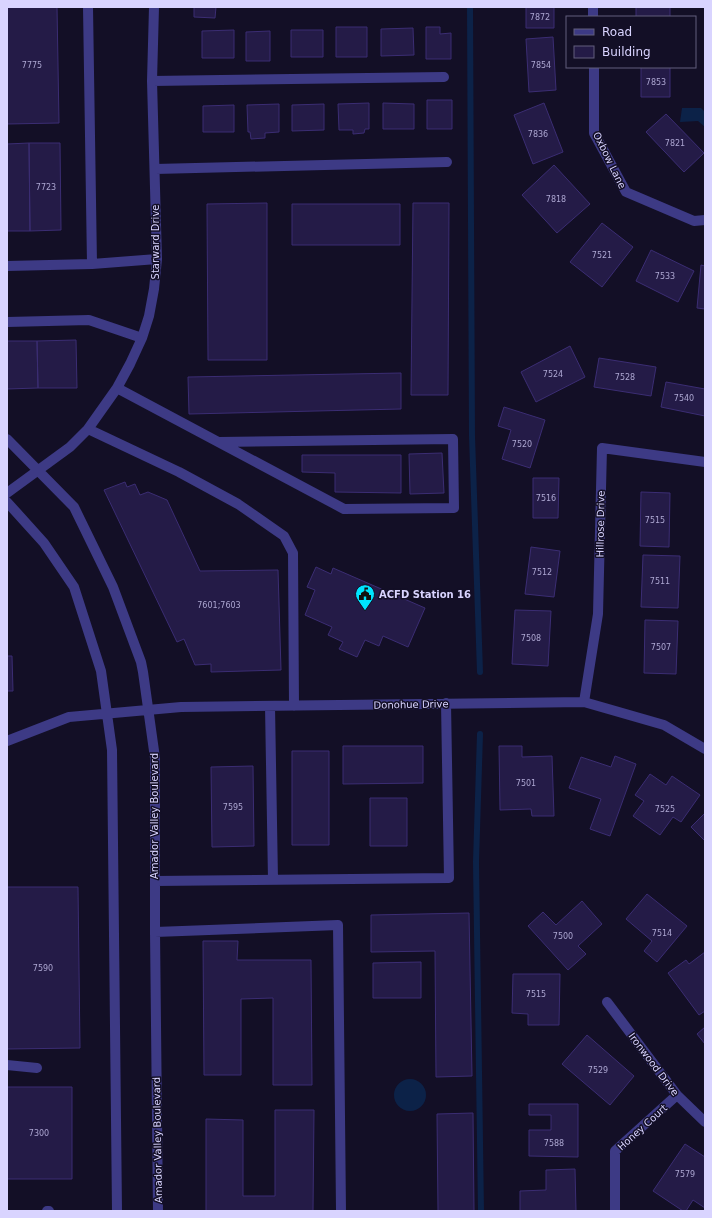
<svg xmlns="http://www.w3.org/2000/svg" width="712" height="1218" viewBox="0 0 712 1218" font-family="'DejaVu Sans',sans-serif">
<rect width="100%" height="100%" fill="#130f26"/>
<path fill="#0c2248" d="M 682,108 L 701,108 L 705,112 L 705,127 L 698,121 L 680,122 Z
M394 1095a16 16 0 1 1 32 0a16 16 0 1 1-32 0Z"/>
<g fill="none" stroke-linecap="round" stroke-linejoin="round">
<path stroke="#0c2248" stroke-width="6" d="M 470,7 L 472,436 L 480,672
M 480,734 L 476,862 L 481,1211"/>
</g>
<path fill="#241b47" stroke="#3b2d73" d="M 7,7 L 57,7 L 59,123 L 7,124 Z
M 194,7 L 216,7 L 215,18 L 194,17 Z
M 526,7 L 554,7 L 554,28 L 526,28 Z
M 636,7 L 670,7 L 670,17 L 636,17 Z
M 336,27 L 367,27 L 367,57 L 336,57 Z
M 426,27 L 440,27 L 440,34 L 451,33 L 451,59 L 426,59 Z
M 413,28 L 414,55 L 381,56 L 381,29 Z
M 234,30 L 234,58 L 202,58 L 202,31 Z
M 291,30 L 323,30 L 323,57 L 291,57 Z
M 270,31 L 270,61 L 246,61 L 246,32 Z
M 553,37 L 556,90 L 529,92 L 526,39 Z
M 641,67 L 670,67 L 670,97 L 641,97 Z
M 427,100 L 452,100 L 452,129 L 427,129 Z
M 369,103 L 369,129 L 365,129 L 364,133 L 353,134 L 353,130 L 339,130 L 338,104 Z
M 383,103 L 414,104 L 414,129 L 383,129 Z
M 544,103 L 563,152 L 533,164 L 514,115 Z
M 279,104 L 279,132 L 265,133 L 265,138 L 251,139 L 250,132 L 248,132 L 247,105 Z
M 324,104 L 324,130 L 292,131 L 292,105 Z
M 234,105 L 234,132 L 203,132 L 203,106 Z
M 666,114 L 704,153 L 684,172 L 646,132 Z
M 29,143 L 60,143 L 61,230 L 30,231 Z
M 29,143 L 30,231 L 7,231 L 7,144 Z
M 554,165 L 590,204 L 557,233 L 522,195 Z
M 267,203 L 267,360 L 208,360 L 207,204 Z
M 413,203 L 449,203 L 448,395 L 411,395 Z
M 292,204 L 400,204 L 400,245 L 292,245 Z
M 602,223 L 633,247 L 602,287 L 570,262 Z
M 651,250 L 694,271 L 678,302 L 636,281 Z
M 701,265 L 705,266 L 705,309 L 697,308 Z
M 76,340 L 77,388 L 38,388 L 37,341 Z
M 7,341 L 37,341 L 38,388 L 7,389 Z
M 570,346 L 585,377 L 536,402 L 521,372 Z
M 599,358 L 656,367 L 651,396 L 594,387 Z
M 401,373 L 401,409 L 189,414 L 188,377 Z
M 666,382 L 705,389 L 705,416 L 661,407 Z
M 504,407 L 545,420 L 530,468 L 502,459 L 511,430 L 498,426 Z
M 442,453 L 444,493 L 410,494 L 409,454 Z
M 302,455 L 401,455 L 401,493 L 335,492 L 335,473 L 302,472 Z
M 533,478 L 559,478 L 558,518 L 533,518 Z
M 125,482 L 127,487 L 135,484 L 140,495 L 148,492 L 167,500 L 200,571 L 278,570 L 281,670 L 211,672 L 211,664 L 195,665 L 184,639 L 177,642 L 104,490 Z
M 641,492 L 670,493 L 669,547 L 640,546 Z
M 531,547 L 560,551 L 554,597 L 525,594 Z
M 643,555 L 680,556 L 678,608 L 641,607 Z
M 316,567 L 331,574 L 333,568 L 425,608 L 408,647 L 383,636 L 379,646 L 365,640 L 357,657 L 339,649 L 343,642 L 328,635 L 332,627 L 305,615 L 315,590 L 307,587 Z
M 515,610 L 551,611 L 548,666 L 512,664 Z
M 645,620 L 678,621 L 676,674 L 644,673 Z
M 7,656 L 12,656 L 13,691 L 7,691 Z
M 343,746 L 423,746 L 423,783 L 343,784 Z
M 499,746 L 522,746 L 522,757 L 552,756 L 554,816 L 532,816 L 531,809 L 500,810 Z
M 292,751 L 329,751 L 329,845 L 292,845 Z
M 615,756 L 636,764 L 610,836 L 590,829 L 601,799 L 569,788 L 581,757 L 611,767 Z
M 253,766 L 254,846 L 212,847 L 211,767 Z
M 650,774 L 666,785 L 672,776 L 700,795 L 681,822 L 673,817 L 660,835 L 633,816 L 644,801 L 635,795 Z
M 370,798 L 407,798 L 407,846 L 370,846 Z
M 705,813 L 705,841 L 691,827 Z
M 7,887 L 78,887 L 80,1048 L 7,1049 Z
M 647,894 L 687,926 L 657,962 L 644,951 L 652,941 L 626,919 Z
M 582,901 L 602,924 L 578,946 L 586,954 L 568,970 L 528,926 L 543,912 L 556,925 Z
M 469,913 L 472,1076 L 436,1077 L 435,951 L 371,952 L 371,915 Z
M 203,941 L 238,941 L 237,960 L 311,960 L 312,1085 L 273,1085 L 273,998 L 241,999 L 241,1075 L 204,1075 Z
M 705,952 L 705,1011 L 699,1015 L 668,973 L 686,960 L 689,964 Z
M 421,962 L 421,998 L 373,998 L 373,963 Z
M 513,974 L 560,974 L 559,1025 L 528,1025 L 528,1014 L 512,1013 Z
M 705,1027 L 705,1044 L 697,1034 Z
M 587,1035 L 634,1076 L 610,1105 L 562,1064 Z
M 7,1087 L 72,1087 L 72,1179 L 7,1179 Z
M 529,1104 L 578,1104 L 578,1157 L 529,1156 L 529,1130 L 551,1130 L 551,1115 L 529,1115 Z
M 275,1110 L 314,1110 L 313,1211 L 206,1211 L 206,1119 L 243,1120 L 243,1196 L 275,1196 Z
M 473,1113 L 474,1211 L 438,1211 L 437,1114 Z
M 685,1144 L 705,1157 L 705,1208 L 693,1200 L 686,1211 L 683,1211 L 653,1191 Z
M 575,1169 L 576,1211 L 520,1211 L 520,1191 L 546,1190 L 546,1170 Z"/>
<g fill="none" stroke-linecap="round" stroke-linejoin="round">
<path stroke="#3d3a85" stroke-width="10" d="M 593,7 L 593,17
M 594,67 L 594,133 L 626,192 L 694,221 L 705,220
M 152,81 L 444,77
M 155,169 L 447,162
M 92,264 L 157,259
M 7,266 L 92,264 L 88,7
M 7,322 L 89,320 L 142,338
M 117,388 L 344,509 L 454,508 L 453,439 L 219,442
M 88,429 L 179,472 L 238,504 L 284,536 L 293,553 L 294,706
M 7,439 L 74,507 L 113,587 L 141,662 L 143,672 L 155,758 L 155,932 L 158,1211
M 7,493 L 70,447 L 88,429 L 117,388 L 130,364 L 142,338 L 149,316 L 154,289 L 157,259 L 152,81 L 154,7
M 7,502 L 44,543 L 74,587 L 101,671 L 112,750 L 117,1211
M 584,702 L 598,614 L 602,448 L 705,462
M 270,706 L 273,880
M 7,741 L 69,717 L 181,707 L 584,702 L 664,725 L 705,749
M 155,881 L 449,878 L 446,703
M 155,932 L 338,925 L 341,1211
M 607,1002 L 677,1095 L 705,1122
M 7,1065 L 37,1068
M 47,1211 L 49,1211
M 615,1211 L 615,1151 L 677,1095"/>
</g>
<defs>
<g id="civic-pin" transform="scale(1)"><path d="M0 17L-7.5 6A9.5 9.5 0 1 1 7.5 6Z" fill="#00e5ff" stroke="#130f26"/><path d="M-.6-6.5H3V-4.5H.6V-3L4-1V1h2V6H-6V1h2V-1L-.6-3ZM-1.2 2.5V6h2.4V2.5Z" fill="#111"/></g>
</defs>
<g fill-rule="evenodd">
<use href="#civic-pin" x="365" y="594"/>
</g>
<g text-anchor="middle" stroke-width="3" stroke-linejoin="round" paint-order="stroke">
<g font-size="8" fill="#aca6d1">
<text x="540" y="20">7872</text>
<text x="32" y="68">7775</text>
<text x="541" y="68">7854</text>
<text x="656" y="85">7853</text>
<text x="538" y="137">7836</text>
<text x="675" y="146">7821</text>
<text x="46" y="190">7723</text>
<text x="556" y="202">7818</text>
<text x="602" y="258">7521</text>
<text x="665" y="279">7533</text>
<text x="553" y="377">7524</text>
<text x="625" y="380">7528</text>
<text x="684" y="401">7540</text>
<text x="522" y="447">7520</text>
<text x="546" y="501">7516</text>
<text x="655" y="523">7515</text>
<text x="542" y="575">7512</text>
<text x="660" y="584">7511</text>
<text x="219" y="608">7601;7603</text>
<text x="531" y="641">7508</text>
<text x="661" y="650">7507</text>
<text x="526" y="786">7501</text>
<text x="233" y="810">7595</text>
<text x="665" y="812">7525</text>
<text x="662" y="936">7514</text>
<text x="563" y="939">7500</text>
<text x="43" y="971">7590</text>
<text x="536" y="997">7515</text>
<text x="598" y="1073">7529</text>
<text x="39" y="1136">7300</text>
<text x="554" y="1146">7588</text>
<text x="685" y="1177">7579</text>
</g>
<g font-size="10" fill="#d9d4ff" stroke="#130f26">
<text transform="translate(610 160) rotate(64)" y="4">Oxbow Lane</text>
<text transform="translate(155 242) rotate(-90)" y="4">Starward Drive</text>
<text transform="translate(600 524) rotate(-89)" y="4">Hillrose Drive</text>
<text transform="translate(411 704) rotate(-1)" y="4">Donohue Drive</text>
<text transform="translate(154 816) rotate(-90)" y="4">Amador Valley Boulevard</text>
<text transform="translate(654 1064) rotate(53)" y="4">Ironwood Drive</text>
<text transform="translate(642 1127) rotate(-42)" y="4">Honey Court</text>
<text transform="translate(157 1140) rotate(-91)" y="4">Amador Valley Boulevard</text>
</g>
<g font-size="10" font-weight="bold" fill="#d9d4ff" stroke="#130f26" text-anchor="start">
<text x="379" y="598">ACFD Station 16</text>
</g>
</g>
<rect width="712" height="1218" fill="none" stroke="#d9d4ff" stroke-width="16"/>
<rect x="566" y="16" width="130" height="52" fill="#130f26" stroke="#625e7d"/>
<rect x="574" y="29" width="20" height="6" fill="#3d3a85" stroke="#625e7d"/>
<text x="602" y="36" font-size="12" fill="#d9d4ff">Road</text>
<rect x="574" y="46" width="20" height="12" fill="#241b47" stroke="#625e7d"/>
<text x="602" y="56" font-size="12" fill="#d9d4ff">Building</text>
</svg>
